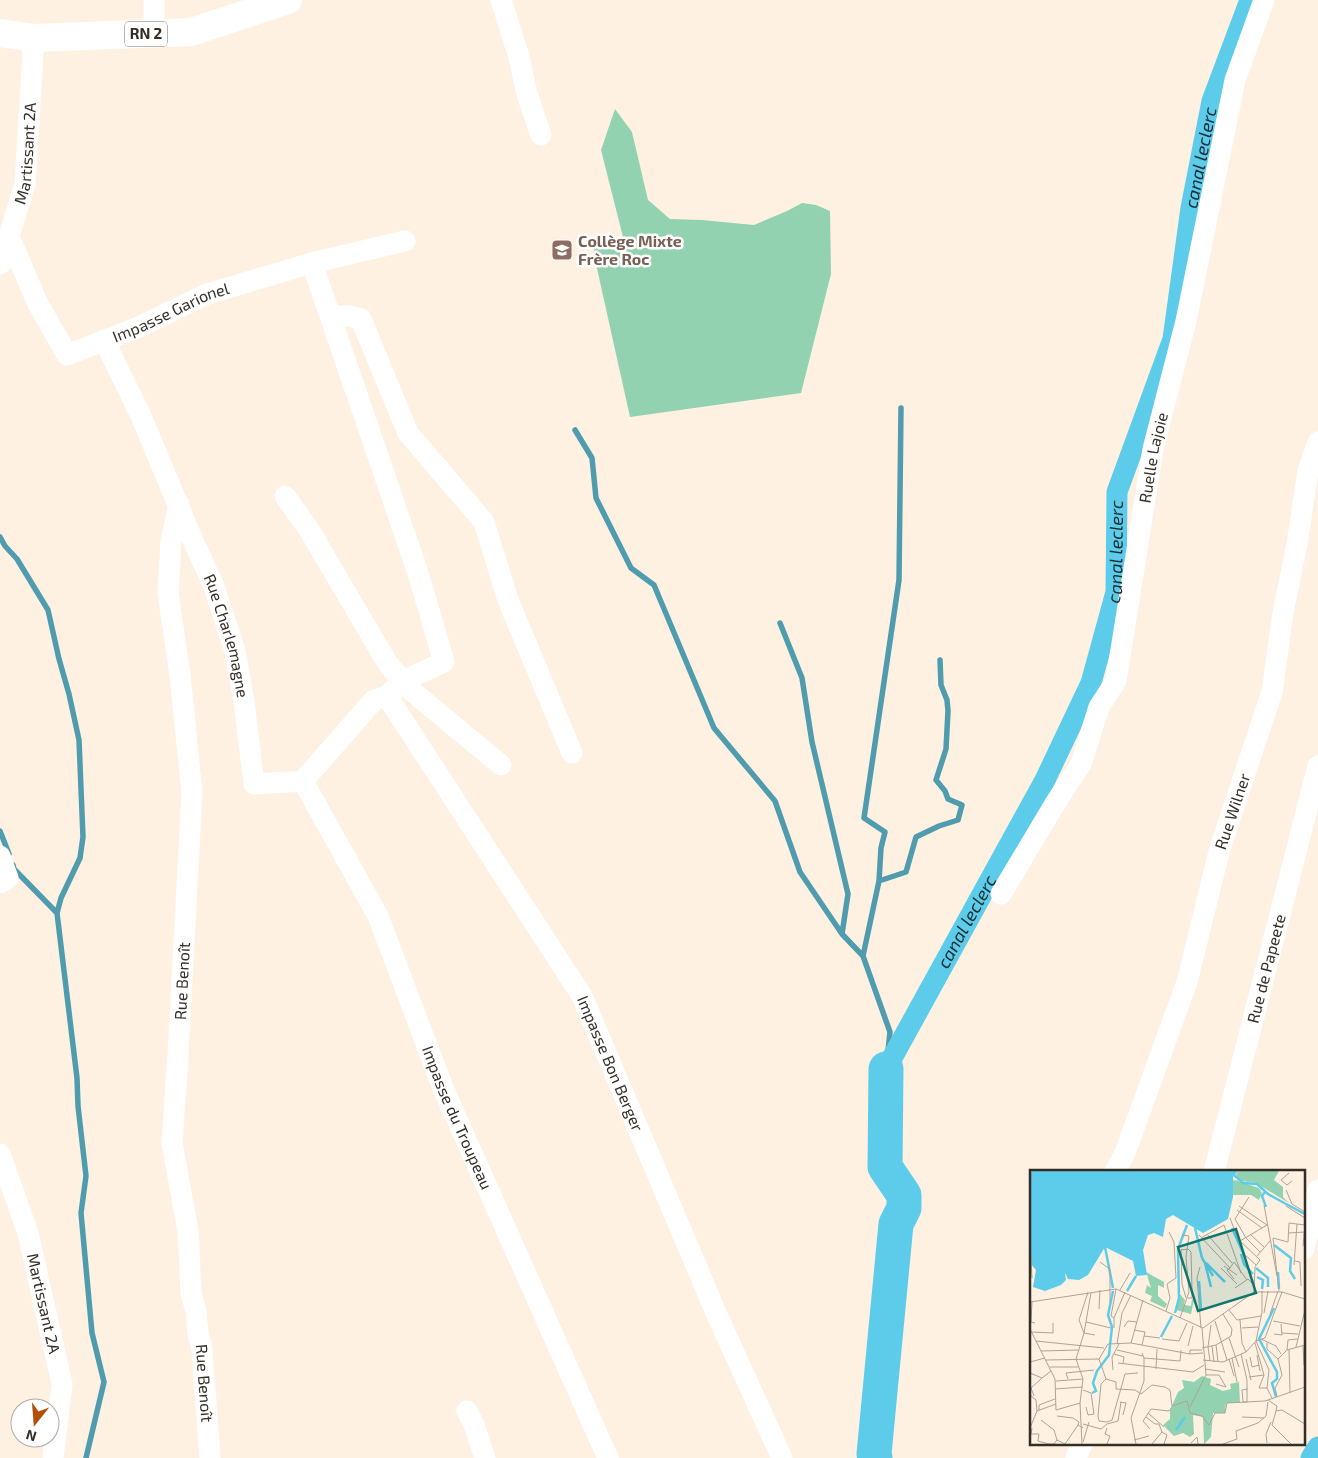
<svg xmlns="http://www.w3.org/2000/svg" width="1318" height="1458" viewBox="0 0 1318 1458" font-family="'Exo 2',sans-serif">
<rect width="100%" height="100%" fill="#fff1e2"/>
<path fill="#92d2b0" d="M 615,109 L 632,132 L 648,200 L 670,219 L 702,220 L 754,225 L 787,211 L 802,203 L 816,205 L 830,211 L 831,274 L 801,393 L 630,417 L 596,264 L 592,240 L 624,241 L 601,150 Z"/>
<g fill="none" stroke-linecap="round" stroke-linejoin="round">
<path stroke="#509caf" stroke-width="5.5" d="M 575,430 L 592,458 L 596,498 L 631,568 L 654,585 L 714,728 L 775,801 L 800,872 L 842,934
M 0,537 L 5,546 L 17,559 L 48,610 L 59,659 L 69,694 L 79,740 L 83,837 L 80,858 L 61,898 L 57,913
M 780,623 L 802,678 L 812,742 L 848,894 L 842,934 L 863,956 L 890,1032 L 886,1069
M 0,831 L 9,854
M 13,865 L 14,869 L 57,913 L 77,1078 L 78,1106 L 86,1176 L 81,1213 L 92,1333 L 104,1382 L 86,1458
M 879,881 L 906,872 L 916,837 L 939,826 L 958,820 L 962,805 L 948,799 L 945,791 L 936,780 L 946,749 L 948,711 L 947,700 L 941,685 L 940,660
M 863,956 L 879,881 L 881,848 L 885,832 L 864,818 L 899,580 L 901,408"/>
<g stroke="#5cccea" stroke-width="21">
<path id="s1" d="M 886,1069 L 1045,780 L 1091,683 L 1116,592 L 1117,492 L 1173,339 L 1191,208 L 1212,101 L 1250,0"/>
<path d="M 1311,1458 L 1318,1447"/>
</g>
<path stroke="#5cccea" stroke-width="35" d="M 875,1458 L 874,1454 L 896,1224 L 904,1208 L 904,1195 L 885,1167 L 886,1069"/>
<g stroke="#fff" stroke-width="21">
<path d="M 154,0 L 154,34"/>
<path d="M 501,0 L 519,57 L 527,94 L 541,135"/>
<path id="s2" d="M 9,236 L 37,302 L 67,355 L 139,327 L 207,294 L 312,263 L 405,241"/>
<path id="s3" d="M 0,264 L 4,259 L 9,236 L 25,184 L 34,38"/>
<path d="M 331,316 L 349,316 L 361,319 L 408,433 L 484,522 L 508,600 L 572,753"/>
<path id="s4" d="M 104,340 L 141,416 L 191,536 L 213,584 L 235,651 L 244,701 L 254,784 L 303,781 L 374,700 L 387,696 L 403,681 L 444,662 L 418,573 L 312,263"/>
<path d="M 285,496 L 308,528 L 388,664 L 413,692 L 501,765"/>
<path id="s5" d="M 179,504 L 171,541 L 168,593 L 180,675 L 192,793 L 178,1055 L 172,1143 L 188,1231 L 191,1293 L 196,1311 L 198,1334 L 202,1349 L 210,1458"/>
<path id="s6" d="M 387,696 L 582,996 L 717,1315 L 782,1458"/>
<path id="s7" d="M 303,781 L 378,916 L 443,1088 L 608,1458"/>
<path d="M 0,856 L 8,878 L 0,883"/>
<path id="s8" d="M 1001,894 L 1056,802 L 1081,764 L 1099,707 L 1116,681 L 1153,449 L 1186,321 L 1235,80 L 1264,0"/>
<path id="s9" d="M 0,1154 L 28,1233 L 62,1384 L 53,1458"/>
<path id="s10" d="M 1115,1172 L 1125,1153 L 1187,982 L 1220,848 L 1272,692 L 1283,613 L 1297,544 L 1308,471 L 1318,442"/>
<path id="s11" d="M 1214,1172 L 1318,766"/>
<path d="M 1304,1249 L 1318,1190"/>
<path d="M 467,1411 L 474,1425 L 485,1458"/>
<path d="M 1076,1458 L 1082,1444"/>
</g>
<path stroke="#fff" stroke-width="28" d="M 0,33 L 34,38 L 191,32 L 288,0"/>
</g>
<defs>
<g id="school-square" transform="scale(1.125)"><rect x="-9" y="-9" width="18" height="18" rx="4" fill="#8d6e63" stroke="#fff"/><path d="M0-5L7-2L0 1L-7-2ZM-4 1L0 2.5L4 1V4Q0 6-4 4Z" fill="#fff"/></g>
</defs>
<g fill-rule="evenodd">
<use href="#school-square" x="562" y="250"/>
</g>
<g text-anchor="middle" stroke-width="5" stroke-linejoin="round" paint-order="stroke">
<rect fill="#fff" stroke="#706c66" stroke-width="1" x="125" y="21.5" width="42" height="25" rx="4"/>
<g font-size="15" font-weight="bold" fill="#332d25">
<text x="146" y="39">RN 2</text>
</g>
<g font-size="16" fill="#332d25" stroke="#fff">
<text dy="6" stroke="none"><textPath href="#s3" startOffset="115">Martissant 2A</textPath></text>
<text dy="6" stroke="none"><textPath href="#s2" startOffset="245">Impasse Garionel</textPath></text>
<text dy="6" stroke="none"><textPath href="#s8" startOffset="470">Ruelle Lajoie</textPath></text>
<text dy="6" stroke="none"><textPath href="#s4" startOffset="321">Rue Charlemagne</textPath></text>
<text dy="6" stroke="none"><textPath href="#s10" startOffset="380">Rue Wilner</textPath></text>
<text dy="6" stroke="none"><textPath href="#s11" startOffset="210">Rue de Papeete</textPath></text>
<text transform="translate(182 981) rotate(-87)" y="6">Rue Benoît</text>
<text dy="6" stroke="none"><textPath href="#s6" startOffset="431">Impasse Bon Berger</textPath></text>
<text dy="6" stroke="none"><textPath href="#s7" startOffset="371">Impasse du Troupeau</textPath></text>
<text dy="6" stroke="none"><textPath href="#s9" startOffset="156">Martissant 2A</textPath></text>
<text dy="6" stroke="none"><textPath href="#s5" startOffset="885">Rue Benoît</textPath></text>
</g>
<g font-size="16" font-weight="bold" fill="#785e54" stroke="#fff" text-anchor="start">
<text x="578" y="247">Collège Mixte<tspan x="578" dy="18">Frère Roc</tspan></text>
</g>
<g font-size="18" font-style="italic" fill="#182c32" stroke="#fff">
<text dy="6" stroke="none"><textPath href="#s1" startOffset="978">canal leclerc</textPath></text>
<text dy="6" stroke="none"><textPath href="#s1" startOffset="572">canal leclerc</textPath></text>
<text dy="6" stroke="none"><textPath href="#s1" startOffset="168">canal leclerc</textPath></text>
</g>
</g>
<g transform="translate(1030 1170)">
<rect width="275" height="275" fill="#fff1e2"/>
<path d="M 208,1 L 249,1 L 244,10 L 253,17 L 253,27 L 259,33 L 226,13 L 211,11 L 206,5 ZM 205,10 L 229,18 L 232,23 L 229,30 L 221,25 L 203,25 L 202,11 ZM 116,102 L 134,112 L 134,118 L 128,115 L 128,126 L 137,134 L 135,138 L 120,131 L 122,126 L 115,123 L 117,115 L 121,118 ZM 149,123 L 155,130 L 154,135 L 161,136 L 162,129 L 164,130 L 161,144 L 146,140 ZM 172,206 L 181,209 L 180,215 L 193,221 L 201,219 L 200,214 L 209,212 L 210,233 L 196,233 L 195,243 L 183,243 L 181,267 L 174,274 L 173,247 L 163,245 L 164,264 L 160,267 L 153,263 L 144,266 L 133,255 L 140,249 L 140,240 L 148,222 L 154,218 L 152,210 L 164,212 Z" fill="#92d2b0"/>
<path d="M 0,1 L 208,1 L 203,7 L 203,27 L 198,49 L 173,63 L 143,45 L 136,49 L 133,67 L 124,63 L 118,65 L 113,80 L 117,105 L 106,106 L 103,91 L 75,77 L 58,105 L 49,110 L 38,109 L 35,103 L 36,110 L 31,115 L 15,121 L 3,117 L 6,100 L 0,93 Z" fill="#5cccea"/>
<path fill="none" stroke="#5cccea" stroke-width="2.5" d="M 204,5 L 213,13 L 227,14 L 238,24 L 256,34M 235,22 L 232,26 L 236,37M 256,34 L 275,44M 165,58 L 172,88M 202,58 L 214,85M 244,75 L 261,88 L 260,101 L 265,109M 75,77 L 83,118M 211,84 L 214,94 L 223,104M 172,88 L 183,106M 175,93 L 181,117M 176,93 L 195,112M 226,98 L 238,108 L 238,117M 248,102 L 249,119M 227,107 L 233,110 L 232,119M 169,111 L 171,140M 97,121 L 106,106M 244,138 L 229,169 L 247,202 L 247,209 L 242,213 L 246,227M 145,143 L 149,128 L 148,79 L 157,55M 131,167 L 142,146M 62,223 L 66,221 L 63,213 L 67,201 L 79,185 L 82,157 L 78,145 L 83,121M 146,260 L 155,247"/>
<path fill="none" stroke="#ada396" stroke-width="1" d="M 259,3 L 251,10 L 257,15 L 262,11M 256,20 L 262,34 L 275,42M 219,27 L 205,49 L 216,68 L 230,82M 234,35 L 247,106M 209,36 L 237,55 L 210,71M 256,36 L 275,48M 207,40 L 232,58M 200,48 L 208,69 L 230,90 L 225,97 L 224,122M 259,63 L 275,62M 177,64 L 202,93M 169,65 L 200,98M 221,65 L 234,77M 171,68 L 194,55 L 211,103M 214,84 L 226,95M 227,86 L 240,71M 1,89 L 2,108M 265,91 L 270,92 L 271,116M 70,92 L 80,99 L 80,132M 264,95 L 267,54M 194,96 L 207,105M 170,97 L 167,108 L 171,158M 191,98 L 207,114M 200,98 L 204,92 L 217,110M 200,98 L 197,100 L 204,109M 205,118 L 218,109 L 222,113M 90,120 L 100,103M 249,121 L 243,68 L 258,72 L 259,53 L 275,55 L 273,76M 61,123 L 54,163 L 65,165M 156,128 L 152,114 L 151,80 L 158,79M 158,128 L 162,128 L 162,120 L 161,82 L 158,79M 113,130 L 101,173 L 78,174 L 69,189 L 76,209 L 86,212 L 86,219 L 105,220 L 111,224 L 122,215 L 135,217 L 140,220 L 142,236 L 157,231 L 160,243 L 172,246 L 179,255 L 185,243 L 195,243 L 197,233 L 235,231 L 275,217M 0,132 L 86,119 L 173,158 L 224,122 L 252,122 L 275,129M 2,132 L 1,152 L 5,153M 69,139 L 70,120M 199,140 L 207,150 L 231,146M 136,141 L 140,128 L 137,114 L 146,108 L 144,72 L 139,62M 234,143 L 238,121M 240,144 L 248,121M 84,148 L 95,122M 150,148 L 159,122 L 156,87 L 159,66 L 152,65M 210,150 L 212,173 L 216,182M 185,151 L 197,190M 243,151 L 270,156M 56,152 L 81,158M 94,157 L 98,151 L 107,152M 84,158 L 84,148 L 81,146 L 86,119M 212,158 L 228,157M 0,159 L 25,209 L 26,240 L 50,233M 104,160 L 115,162 L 112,175M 1,162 L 23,163 L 23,153M 252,163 L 268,164M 244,164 L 252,165 L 251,154M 114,166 L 130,168M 199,168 L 209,197M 132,169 L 149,171 L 157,153M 231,169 L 246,176 L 251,184M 6,171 L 74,178M 101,173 L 160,184 L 173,183M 225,173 L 234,205 L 229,218 L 237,218M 237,173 L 237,179 L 248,189M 87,174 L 92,143 L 101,125M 186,175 L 188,192M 158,176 L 163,156M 182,176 L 184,192M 273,176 L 274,195M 266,177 L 275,140M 172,178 L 186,175 L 201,166 L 202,159 L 193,144M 259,179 L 260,223M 87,180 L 113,186M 257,180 L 258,170 L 267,169M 11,181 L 49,180M 112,183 L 114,188 L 150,191 L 151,180M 84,184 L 94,187 L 93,193M 160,184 L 160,180 L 172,180M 211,184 L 217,210 L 217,233M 227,185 L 230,201M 220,187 L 222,197 L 229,195M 202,188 L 207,212M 199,189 L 204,206M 216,189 L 221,210M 16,190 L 69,189M 173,190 L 193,192 L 216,182 L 226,171 L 232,142 L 232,121M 180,191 L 178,177 L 181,155M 0,192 L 15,188M 88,193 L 163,202 L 174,195M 20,197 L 48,197M 126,199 L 127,179M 175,199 L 195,202M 83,200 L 82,187 L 89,174M 0,203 L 12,208 L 21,201M 176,205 L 189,205 L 196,217 L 186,214M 219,207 L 234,205M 38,209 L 36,203 L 64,200M 76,209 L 71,214 L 68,246 L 69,251 L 77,252M 26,211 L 53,209M 25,219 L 53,217M 53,220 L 61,223 L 64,244 L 58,245 L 56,237M 0,225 L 6,230 L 7,241M 4,226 L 1,218 L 12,208M 247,226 L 245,218 L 252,205 L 248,189 L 257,180 L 275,175M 242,228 L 237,218 L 239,200 L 226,171 L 235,168 L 252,122M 238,230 L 247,236 L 246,241M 90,232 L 96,233 L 93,245M 216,232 L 213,232 L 212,220 L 218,219M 160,237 L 176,205 L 172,158M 9,240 L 9,235 L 25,229M 246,241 L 242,255 L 261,274M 246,241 L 252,240 L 275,254M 118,243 L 134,257M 27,246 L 43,248 L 49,252 L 48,255M 116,247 L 125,254 L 129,254 L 132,262M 212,247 L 234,248M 11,250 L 24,260 L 27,270M 77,252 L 82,250 L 95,204 L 108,203M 53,254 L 71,259 L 77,254M 77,254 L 88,251 L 91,232M 0,258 L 7,241 L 26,234M 2,258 L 1,264 L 9,264 L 8,271 L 19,274M 77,258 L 75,264 L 80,266 L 77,274M 120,259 L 113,251 L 121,239 L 139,241 L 143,236M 104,270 L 119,266M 53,272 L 59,252M 161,273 L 167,267 L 168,274M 237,273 L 236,264 L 241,252M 19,274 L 24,274 L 27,270 L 35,274M 35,274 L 48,255 L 53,258M 52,274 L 50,233 L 53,209 L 46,189 L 54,163 L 49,150 L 58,122M 106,274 L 101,248 L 114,211 L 114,188M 122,274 L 132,262 L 137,265 L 134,274M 193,274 L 207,269 L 206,261 L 228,253 L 236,246 L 238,232"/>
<path fill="#0f766e" fill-opacity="0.15" stroke="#0f766e" stroke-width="2.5" d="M 206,59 L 226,123 L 168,141 L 148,77 Z"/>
<rect width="275" height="275" fill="none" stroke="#332d25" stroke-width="2.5"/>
</g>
<g transform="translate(35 1423) rotate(197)"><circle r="24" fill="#ffffff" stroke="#adaba8"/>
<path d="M0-4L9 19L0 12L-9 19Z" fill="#ae4f05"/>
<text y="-8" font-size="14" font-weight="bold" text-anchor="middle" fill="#332d25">N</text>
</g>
</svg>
